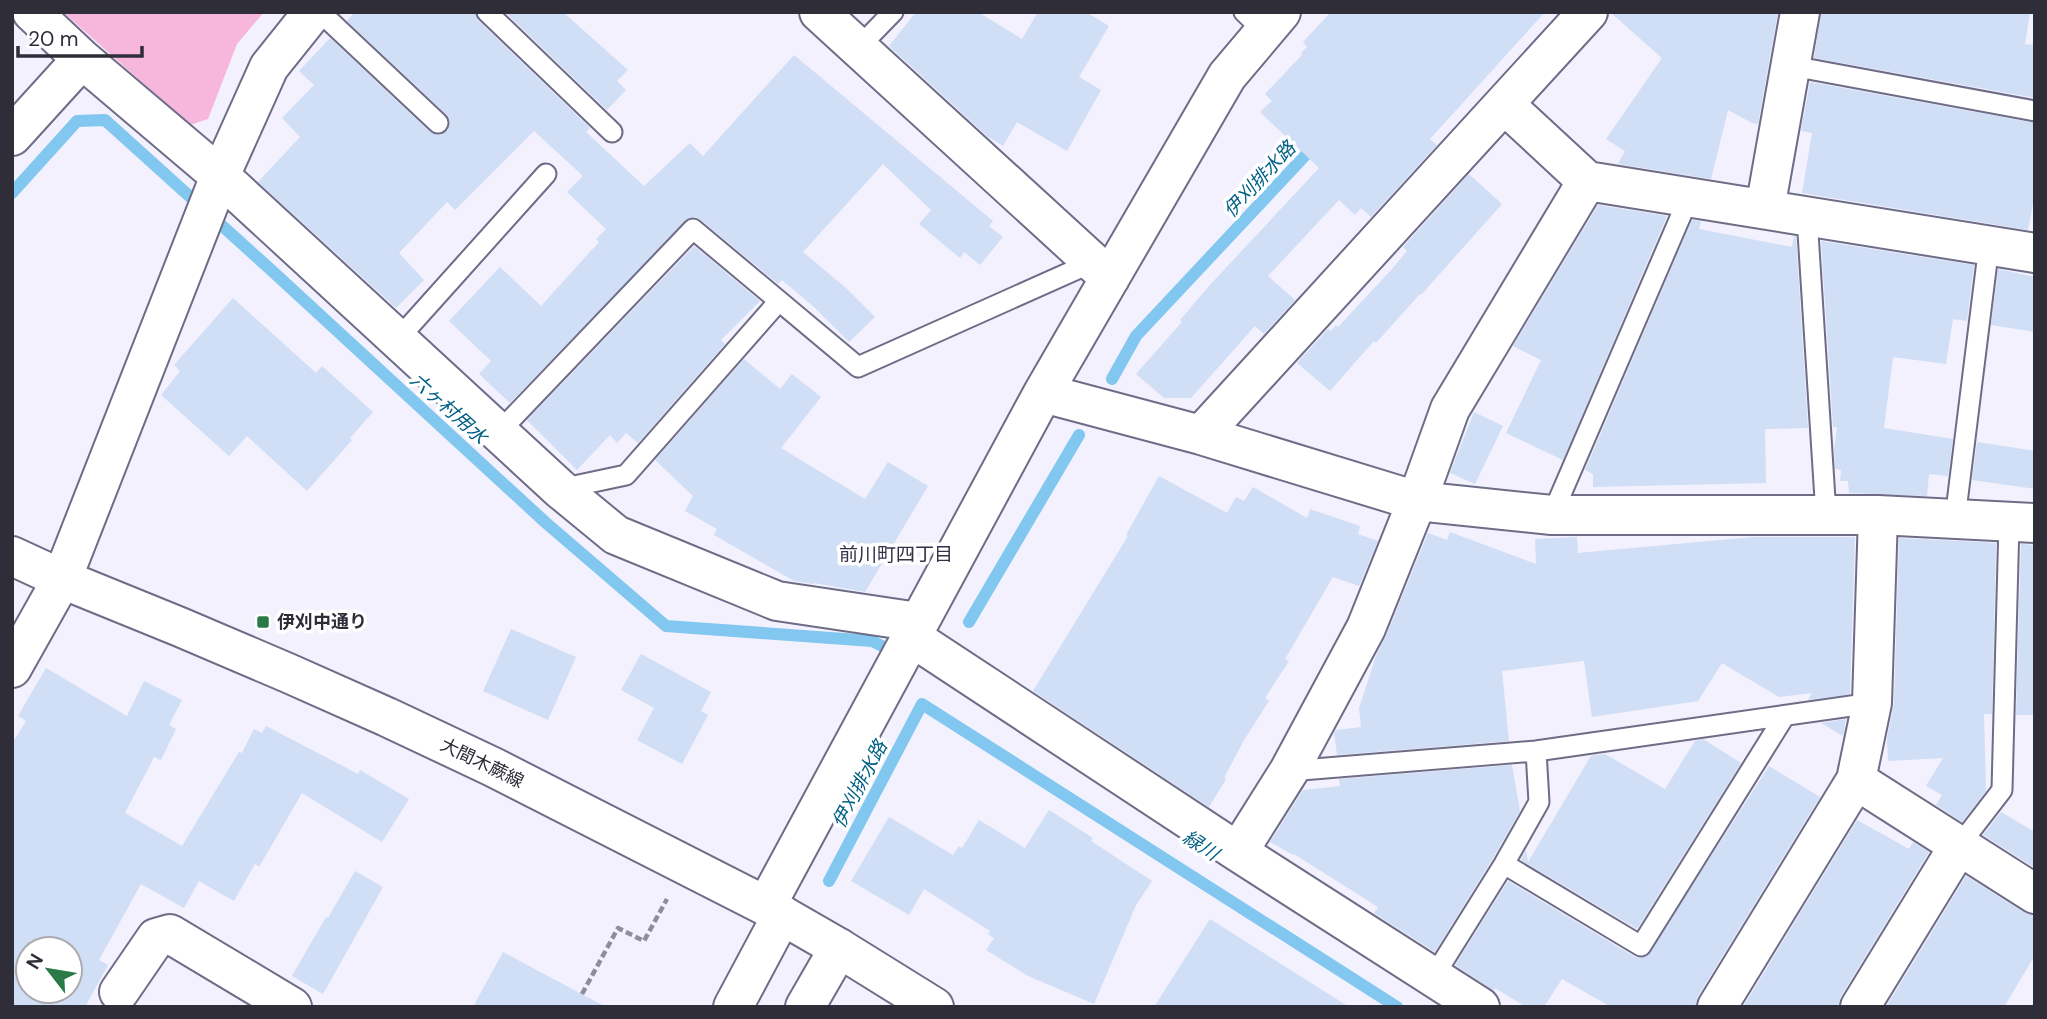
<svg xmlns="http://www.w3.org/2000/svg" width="2047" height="1019" viewBox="0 0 2047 1019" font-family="'DM Sans','Noto Sans JP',sans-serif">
<rect width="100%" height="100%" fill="#f2f1fd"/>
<path fill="#f7b6dc" d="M 63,12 L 264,12 L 237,44 L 208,119 L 190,125 Z"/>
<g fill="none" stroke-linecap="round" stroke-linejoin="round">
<path stroke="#81c7ef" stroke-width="12" d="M 12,193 L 77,121 L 105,120 L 270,269 L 545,522 L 666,626 L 872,641 L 898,654
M 1112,379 L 1136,336 L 1315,145
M 969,622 L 1079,435
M 829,881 L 922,704 L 1397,1007"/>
</g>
<path fill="#d0def6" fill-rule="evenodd" d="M 355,12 L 475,12 L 479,21 L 590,128 L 586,132 L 644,186 L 690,143 L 703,156 L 794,55 L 993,221 L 989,226 L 1003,237 L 980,265 L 964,252 L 960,258 L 919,224 L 931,210 L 883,164 L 803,252 L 846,288 L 875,317 L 849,342 L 814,307 L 782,280 L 778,284 L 701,220 L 695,217 L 689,218 L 510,403 L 479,374 L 491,361 L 449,321 L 500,267 L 541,306 L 599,242 L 596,239 L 606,229 L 567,192 L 583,176 L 534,131 L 455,210 L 447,202 L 399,253 L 424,280 L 396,308 L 258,182 L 300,137 L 282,118 L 314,85 L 299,71 L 330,38 L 430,132 L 441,135 L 447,131 L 450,120 L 446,114 L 347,21 Z
M 505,12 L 563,12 L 628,70 L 617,81 L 626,90 L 607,110 Z
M 916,12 L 978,12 L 1022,39 L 1038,12 L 1086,12 L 1109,26 L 1079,77 L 1101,90 L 1067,151 L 1017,122 L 1003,146 L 988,137 L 889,46 Z
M 1331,12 L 1545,12 L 1430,139 L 1437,145 L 1371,217 L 1361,208 L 1355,215 L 1339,200 L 1268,276 L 1295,300 L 1264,334 L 1255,326 L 1191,398 L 1164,398 L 1136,374 L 1182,322 L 1180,320 L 1209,286 L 1319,168 L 1260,112 L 1272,101 L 1265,94 L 1302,55 L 1301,53 L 1307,47 L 1303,42 Z
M 1610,12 L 1778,12 L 1758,124 L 1752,123 L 1728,110 L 1711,179 L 1618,164 L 1625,151 L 1606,139 L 1662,58 Z
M 1821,12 L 2030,12 L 2025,44 L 2035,45 L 2035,98 L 1814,58 Z
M 1810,82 L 2035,123 L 2035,193 L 2028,230 L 1802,193 L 1812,133 L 1801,131 Z
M 1469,174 L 1502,204 L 1421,295 L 1420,294 L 1376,343 L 1374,341 L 1330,391 L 1297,363 L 1328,329 L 1331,331 L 1336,325 L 1338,327 L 1392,269 L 1407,251 L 1403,247 Z
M 1598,205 L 1667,216 L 1563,460 L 1506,433 L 1541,360 L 1513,346 Z
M 1692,220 L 1701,221 L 1699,229 L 1792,247 L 1794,236 L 1796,237 L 1808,428 L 1765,429 L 1766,483 L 1593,487 L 1593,474 L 1585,470 Z
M 1821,241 L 1974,265 L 1967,321 L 1953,319 L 1946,364 L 1893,357 L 1884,428 L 1953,439 L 1948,476 L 1929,474 L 1927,496 L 1849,493 L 1848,481 L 1840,481 L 1841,470 L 1835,469 L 1834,450 L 1837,427 L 1833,427 Z
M 694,246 L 760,301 L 721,340 L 725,344 L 638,443 L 626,433 L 617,443 L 610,435 L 577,470 L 527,420 Z
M 1998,269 L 2035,277 L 2035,332 L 1991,325 Z
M 233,298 L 316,373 L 322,366 L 373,412 L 350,438 L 352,440 L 307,491 L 247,436 L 229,456 L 161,395 L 180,371 L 174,365 Z
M 744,359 L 780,389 L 792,374 L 821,397 L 781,448 L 865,499 L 888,462 L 928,486 L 865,592 L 814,583 L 813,584 L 794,581 L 714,535 L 717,529 L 685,511 L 693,496 L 655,460 Z
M 1474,412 L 1503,426 L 1475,484 L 1450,473 Z
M 1977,442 L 2035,451 L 2035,489 L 1972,480 Z
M 1159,476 L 1227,513 L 1236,497 L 1244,501 L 1253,487 L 1307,518 L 1310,509 L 1360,526 L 1358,534 L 1378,541 L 1359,586 L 1333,577 L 1285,659 L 1289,661 L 1265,698 L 1269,701 L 1244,740 L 1224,778 L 1226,779 L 1209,807 L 1033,691 L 1128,536 L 1126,535 Z
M 1450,532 L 1536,564 L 1535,539 L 1577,537 L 1578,553 L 1753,537 L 1855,537 L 1850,694 L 1808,700 L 1812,693 L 1779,697 L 1722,663 L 1698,701 L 1592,717 L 1584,661 L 1502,671 L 1509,741 L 1337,755 L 1334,733 L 1336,730 L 1361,727 L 1359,708 L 1376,656 L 1386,636 L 1428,533 L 1447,540 Z
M 1899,538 L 1996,543 L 1992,714 L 1984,714 L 1986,791 L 1962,822 L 1936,805 L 1942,795 L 1926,786 L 1943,758 L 1888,761 L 1887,738 L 1894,704 Z
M 2021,544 L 2035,545 L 2035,715 L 2016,715 Z
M 511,629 L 576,657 L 548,720 L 483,691 Z
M 641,654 L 711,692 L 701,711 L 708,715 L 682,764 L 637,740 L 654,708 L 621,690 Z
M 46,668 L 127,716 L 144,681 L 182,700 L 169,725 L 176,729 L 161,760 L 154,757 L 125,813 L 182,846 L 239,752 L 242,753 L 254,729 L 262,733 L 266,726 L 358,774 L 360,770 L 409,799 L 382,842 L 302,793 L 259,867 L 255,864 L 234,901 L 199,881 L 184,908 L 141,884 L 99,960 L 108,965 L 85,1007 L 12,1007 L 12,744 L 26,721 L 18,716 ZM 28,949 L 70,949 L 70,991 L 28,991 Z
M 1846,719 L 1843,736 L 1821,723 Z
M 1703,739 L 1741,763 L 1637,929 L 1521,860 L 1526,850 L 1528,862 L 1591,756 L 1605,754 L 1665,789 L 1695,741 Z
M 1512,765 L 1520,811 L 1493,858 L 1435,952 L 1374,913 L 1378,907 L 1294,854 L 1293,855 L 1270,842 L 1303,790 L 1340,786 L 1339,779 Z
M 1769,766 L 1820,797 L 1698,996 L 1695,1007 L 1611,1007 L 1562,979 L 1544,1007 L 1526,1007 L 1495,988 L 1494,991 L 1455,965 L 1508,881 L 1635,957 L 1641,958 L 1647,956 Z
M 1049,810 L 1093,838 L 1091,841 L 1152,881 L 1136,905 L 1094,1004 L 1028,976 L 986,950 L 994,938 L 988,934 L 990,931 L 924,889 L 909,915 L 851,881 L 889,817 L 953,855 L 959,846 L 962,848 L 979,820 L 1025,848 Z
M 2001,812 L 2035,832 L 2035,868 L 1983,835 Z
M 1857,820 L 1909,849 L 1913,842 L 1929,852 L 1841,996 L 1838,1007 L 1743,1007 Z
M 355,871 L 383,887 L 323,994 L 292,976 L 326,917 L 328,918 Z
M 1966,876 L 2023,912 L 2035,916 L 2035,955 L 2004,1007 L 1886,1007 Z
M 1210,919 L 1349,1007 L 1154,1007 Z
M 503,952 L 606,1007 L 473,1007 Z"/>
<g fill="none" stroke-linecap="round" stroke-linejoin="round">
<g stroke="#6e6c86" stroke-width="23">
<path id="service" d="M 320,12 L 438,123
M 487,12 L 612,132
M 1244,12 L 1264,31
M 858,48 L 893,12
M 1792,66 L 2035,111
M 1807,217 L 1826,515
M 398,339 L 546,174
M 499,432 L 693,229 L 858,367 L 1093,262
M 560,489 L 626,475 L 779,301
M 1552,515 L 1689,197
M 1955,519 L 1989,245
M 1289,771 L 1536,751 L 1872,703
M 1958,847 L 2002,790 L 2009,522
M 1504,864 L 1641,946 L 1784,717
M 1434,976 L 1504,864 L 1539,802 L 1536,751"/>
</g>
<g stroke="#6e6c86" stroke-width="42">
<path id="minor" d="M 32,12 L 82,59 L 220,176 L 560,489 L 616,535 L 777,601 L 918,622
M 819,12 L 1110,278
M 1504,104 L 1587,181 L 2035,253
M 12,136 L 82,59
M 1765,209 L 1800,12
M 1043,393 L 1201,435 L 1417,501 L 1552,515 L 1878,515 L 2035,523
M 1201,435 L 1588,12
M 910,636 L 1238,852 L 1480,1007
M 12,668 L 62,579 L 220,176 L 269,67 L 313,12
M 1856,780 L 1872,703 L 1878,515
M 1238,852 L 1289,771 L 1366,628 L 1417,501 L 1450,409 L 1587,181
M 766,906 L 1043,393 L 1227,76 L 1281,12
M 119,992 L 156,938 L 170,934 L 292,1007
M 733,1007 L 782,915
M 805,1007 L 839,948
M 1717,1007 L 1856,780 L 2035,894
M 1860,1007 L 1958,847"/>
</g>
<g stroke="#6e6c86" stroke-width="42">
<path id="secondary" d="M 12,556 L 62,579 L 180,627 L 288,673 L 387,717 L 493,767 L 766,906 L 839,948 L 934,1007"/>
</g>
<path stroke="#8e8d98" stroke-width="4.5" stroke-dasharray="7 3.5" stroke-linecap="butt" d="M 582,994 L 618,928 L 644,941 L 667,899"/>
<use href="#service" stroke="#fff" stroke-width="19"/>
<use href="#minor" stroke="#fff" stroke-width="38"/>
<use href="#secondary" stroke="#fff" stroke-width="38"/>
</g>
<rect fill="#2c7948" stroke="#fff" stroke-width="2.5" x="256" y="615" width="14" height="14" rx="3.5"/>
<g text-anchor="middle" stroke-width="7" stroke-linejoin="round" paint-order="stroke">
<g font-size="18" font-weight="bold" fill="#2e2d38" stroke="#fff" text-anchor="start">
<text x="277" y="628">伊刈中通り</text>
</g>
<g font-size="18" fill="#2e2d38" stroke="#fff">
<text transform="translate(482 763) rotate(26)" y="6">大間木蕨線</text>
</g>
<g font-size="19" font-style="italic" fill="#006085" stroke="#fff">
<text transform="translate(1259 179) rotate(-47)" y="7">伊刈排水路</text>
<text transform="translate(449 408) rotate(42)" y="7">六ヶ村用水</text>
<text transform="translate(859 784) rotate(-62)" y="7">伊刈排水路</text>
<text transform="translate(1201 845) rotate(33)" y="7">緑川</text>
</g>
<g font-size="19" fill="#333148" stroke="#fff">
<text x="896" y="561">前川町四丁目</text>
</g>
</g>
<rect width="2047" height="1019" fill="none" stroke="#2e2d38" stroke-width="28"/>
<g transform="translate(49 970) rotate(301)"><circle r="33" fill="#ffffff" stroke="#ababaf" stroke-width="2"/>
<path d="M0-5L12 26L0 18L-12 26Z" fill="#2c7948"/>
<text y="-10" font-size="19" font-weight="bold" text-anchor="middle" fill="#2e2d38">N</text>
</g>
<path d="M18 46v10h124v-10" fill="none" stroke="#2e2d38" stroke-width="3.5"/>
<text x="28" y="46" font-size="21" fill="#2e2d38" stroke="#ffffff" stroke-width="5" paint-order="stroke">20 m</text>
</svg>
